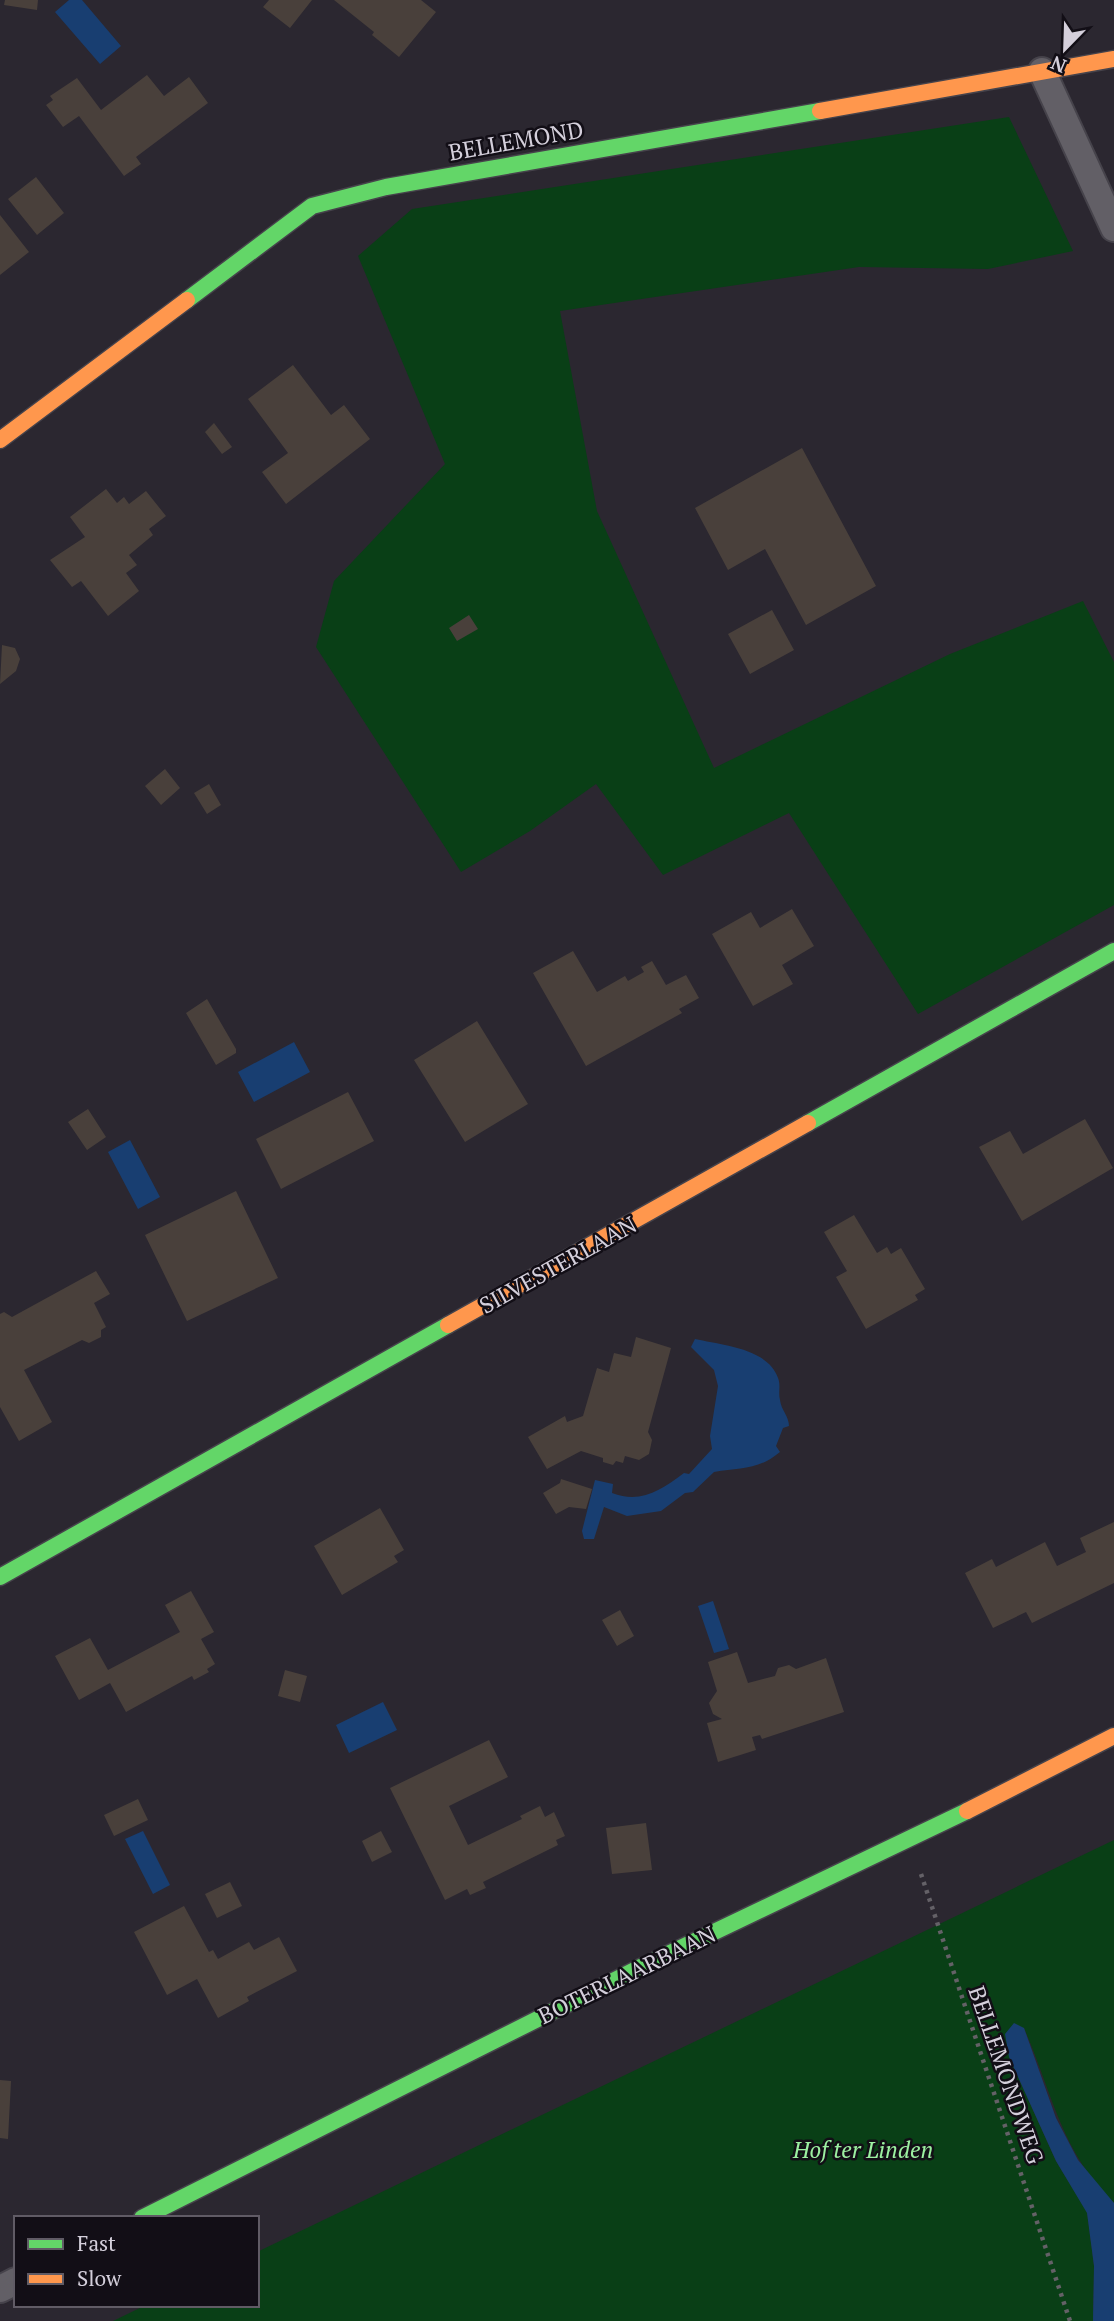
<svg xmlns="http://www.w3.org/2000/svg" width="1114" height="2321" viewBox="0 0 1114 2321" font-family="'PT Serif',serif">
<rect width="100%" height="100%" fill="#2b2730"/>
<path fill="#093f16" d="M 1009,117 L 1073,251 L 988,269 L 859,267 L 560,311 L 597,511 L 714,768 L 950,654 L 1083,601 L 1114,662 L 1114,905 L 918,1014 L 789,813 L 663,875 L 596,784 L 530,831 L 461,872 L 316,647 L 334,581 L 445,464 L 358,256 L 412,209 Z
M 1114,1840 L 1114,2203 C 1061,2152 1052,2092 1024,2028 L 1009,2057 L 1056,2161 L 1087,2212 L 1094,2266 L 1093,2321 L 113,2321 L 146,2305 L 257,2305 L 257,2252 Z"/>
<path fill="#183e71" d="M 69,0 L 82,0 L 121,46 L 100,64 L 55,12 Z
M 294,1042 L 310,1072 L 254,1102 L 238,1072 Z
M 130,1140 L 160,1197 L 138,1209 L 108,1152 Z
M 695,1339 C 721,1345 768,1348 778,1378 C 781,1385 778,1393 780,1400 C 781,1410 789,1416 789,1426 L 783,1428 L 776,1446 L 780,1452 C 757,1471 740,1467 714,1472 L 693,1492 L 685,1493 L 661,1511 L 627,1516 L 604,1507 L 594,1539 L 584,1539 L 582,1531 L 595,1480 L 613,1484 L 612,1493 C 641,1504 661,1490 684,1473 L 689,1474 L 712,1449 L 710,1436 L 718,1386 L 714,1370 L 691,1347 Z
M 713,1601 L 729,1649 L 714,1653 L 698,1606 Z
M 383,1702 L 397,1730 L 349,1753 L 336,1725 Z
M 143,1831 L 170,1885 L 153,1894 L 125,1839 Z
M 1014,2023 L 1024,2028 L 1056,2118 L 1078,2160 L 1114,2203 L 1114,2321 L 1093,2321 L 1094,2266 L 1087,2213 L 1056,2161 L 1009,2057 L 1005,2034 Z"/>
<path fill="#49403b" d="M 5,0 L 38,0 L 37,10 L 4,5 Z
M 269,0 L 312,0 L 290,28 L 263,7 Z
M 334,0 L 421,0 L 436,12 L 399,57 L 372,35 L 374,32 Z
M 147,75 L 164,96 L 189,77 L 208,103 L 136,157 L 141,164 L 124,176 L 79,116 L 63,127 L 46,105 L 53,100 L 50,96 L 77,78 L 101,110 Z
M 36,177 L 64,213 L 37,235 L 8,199 Z
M 0,215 L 29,252 L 0,275 Z
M 293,365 L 331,415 L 344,405 L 370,439 L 286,504 L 262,472 L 288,453 L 248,399 Z
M 214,423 L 232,447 L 222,454 L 205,432 Z
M 802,448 L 876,586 L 806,625 L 765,549 L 728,570 L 695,508 Z
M 106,489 L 117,503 L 124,497 L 129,504 L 146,491 L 166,516 L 149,529 L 153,535 L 129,555 L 137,565 L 126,573 L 139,591 L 108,616 L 81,581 L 72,587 L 50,560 L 85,537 L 70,517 Z
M 772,610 L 794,650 L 750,674 L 728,634 Z
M 469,615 L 478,629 L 457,641 L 449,628 Z
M 2,645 L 15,648 L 20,659 L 16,671 L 0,684 Z
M 165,769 L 180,788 L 161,805 L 145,786 Z
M 209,784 L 221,805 L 207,814 L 194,793 Z
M 792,909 L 814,946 L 782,965 L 793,984 L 753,1006 L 712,934 L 751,912 L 760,928 Z
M 573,951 L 597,992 L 625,976 L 628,981 L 644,972 L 641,967 L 652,961 L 666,985 L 686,975 L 699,998 L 679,1009 L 682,1013 L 586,1066 L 533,973 Z
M 207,999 L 236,1049 L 236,1053 L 216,1065 L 186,1013 Z
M 477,1021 L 528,1104 L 465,1142 L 414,1060 Z
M 348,1092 L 374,1141 L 281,1189 L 256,1139 Z
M 88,1109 L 106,1137 L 87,1150 L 68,1122 Z
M 1085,1119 L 1113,1168 L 1022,1221 L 979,1147 L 1010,1131 L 1023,1154 Z
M 236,1191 L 278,1278 L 187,1321 L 145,1235 Z
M 854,1215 L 877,1253 L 887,1247 L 891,1254 L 901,1248 L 925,1289 L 915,1295 L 918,1300 L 866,1329 L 836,1277 L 847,1271 L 824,1232 Z
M 96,1271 L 110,1294 L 94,1303 L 106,1327 L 101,1330 L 101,1337 L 89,1343 L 82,1340 L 24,1370 L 52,1422 L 19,1441 L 0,1407 L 0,1314 L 4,1312 L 12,1317 Z
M 636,1337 L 671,1348 L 648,1432 L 652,1440 L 649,1454 L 639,1460 L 625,1456 L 623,1463 L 616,1461 L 613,1465 L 603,1462 L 603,1458 L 581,1451 L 547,1469 L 528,1437 L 565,1416 L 567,1422 L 583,1416 L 597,1368 L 609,1372 L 614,1353 L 631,1357 Z
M 561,1479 L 592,1489 L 586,1509 L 569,1507 L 556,1514 L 543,1493 L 560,1483 Z
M 380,1508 L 404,1550 L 394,1556 L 398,1562 L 342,1595 L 314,1546 Z
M 1114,1522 L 1114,1583 L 1032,1623 L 1026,1612 L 993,1628 L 965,1573 L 992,1559 L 996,1567 L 1045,1542 L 1057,1566 L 1086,1552 L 1080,1538 Z
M 191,1591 L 214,1632 L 201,1639 L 215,1664 L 207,1669 L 209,1672 L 194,1680 L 192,1676 L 126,1712 L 110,1683 L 79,1700 L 55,1656 L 90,1638 L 108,1670 L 180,1632 L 165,1605 Z
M 620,1610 L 634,1636 L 617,1646 L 602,1620 Z
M 737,1652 L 748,1683 L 775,1676 L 778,1668 L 789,1665 L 796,1669 L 826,1658 L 844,1712 L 762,1739 L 760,1735 L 752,1737 L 756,1750 L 718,1762 L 707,1723 L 722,1719 L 713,1714 L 709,1703 L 717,1691 L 708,1662 Z
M 285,1670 L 307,1676 L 300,1702 L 278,1696 Z
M 489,1740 L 508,1777 L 449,1806 L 468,1845 L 522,1819 L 520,1816 L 540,1806 L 545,1817 L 554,1812 L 565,1836 L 556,1840 L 558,1845 L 483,1882 L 486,1888 L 470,1895 L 467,1889 L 445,1900 L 390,1788 Z
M 138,1799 L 148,1820 L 114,1836 L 104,1815 Z
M 646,1823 L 652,1870 L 612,1874 L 606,1828 Z
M 381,1831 L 392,1852 L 372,1862 L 362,1841 Z
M 230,1882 L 242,1906 L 217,1918 L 205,1894 Z
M 184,1906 L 209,1952 L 213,1950 L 218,1959 L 249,1942 L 254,1950 L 279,1937 L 297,1971 L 247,1997 L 249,2001 L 218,2018 L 197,1979 L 167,1995 L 134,1932 Z
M 0,2080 L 11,2081 L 8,2139 L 0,2138 Z"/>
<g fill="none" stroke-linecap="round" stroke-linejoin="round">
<g stroke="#46434b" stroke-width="30">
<path id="street" d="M 1042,71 L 1114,228
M 0,2289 L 16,2281"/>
</g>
<g stroke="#46434b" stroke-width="19">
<path id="fast" d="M 187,300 L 312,206 L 386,187 L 820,111
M 808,1123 L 1114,951
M 0,1577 L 448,1325
M 142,2218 L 641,1967 L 967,1811"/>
</g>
<g stroke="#46434b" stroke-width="19">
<path id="slow" d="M 820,111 L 1114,59
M 0,440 L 187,300
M 448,1325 L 808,1123
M 967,1811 L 1114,1736"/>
</g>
<path stroke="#646167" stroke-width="4.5" stroke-dasharray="3.5 5" stroke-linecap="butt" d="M 921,1874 L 1070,2321"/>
<use href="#street" stroke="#625f66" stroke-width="26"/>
<use href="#fast" stroke="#63d668" stroke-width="16"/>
<use href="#slow" stroke="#ff974d" stroke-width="16"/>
</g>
<g text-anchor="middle" stroke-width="5" stroke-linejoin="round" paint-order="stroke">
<g font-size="23" fill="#d4cfdb" stroke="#120e16">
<text transform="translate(516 141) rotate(-10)" y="8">BELLEMOND</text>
<text transform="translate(558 1265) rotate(-29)" y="8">SILVESTERLAAN</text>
<text transform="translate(627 1975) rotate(-26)" y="8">BOTERLAARBAAN</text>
<text transform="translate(1006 2075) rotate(71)" y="8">BELLEMONDWEG</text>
</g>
<g font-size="23" font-style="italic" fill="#9cf0a1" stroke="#120e16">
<text x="863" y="2158">Hof ter Linden</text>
</g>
</g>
<rect x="14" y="2216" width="245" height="91" fill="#120e16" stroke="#605b65" stroke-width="2"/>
<rect x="28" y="2239" width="35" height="10" fill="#63d668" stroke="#605b65" stroke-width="2"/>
<text x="77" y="2251" font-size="21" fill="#d4cfdb">Fast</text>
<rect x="28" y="2274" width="35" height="10" fill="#ff974d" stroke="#605b65" stroke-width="2"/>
<text x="77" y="2286" font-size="21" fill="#d4cfdb">Slow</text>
<g transform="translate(1065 49) rotate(203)" stroke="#120e16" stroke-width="5" paint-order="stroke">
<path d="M0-5L12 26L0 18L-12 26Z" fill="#d4cfdb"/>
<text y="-10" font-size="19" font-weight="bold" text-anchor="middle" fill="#d4cfdb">N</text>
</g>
</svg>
